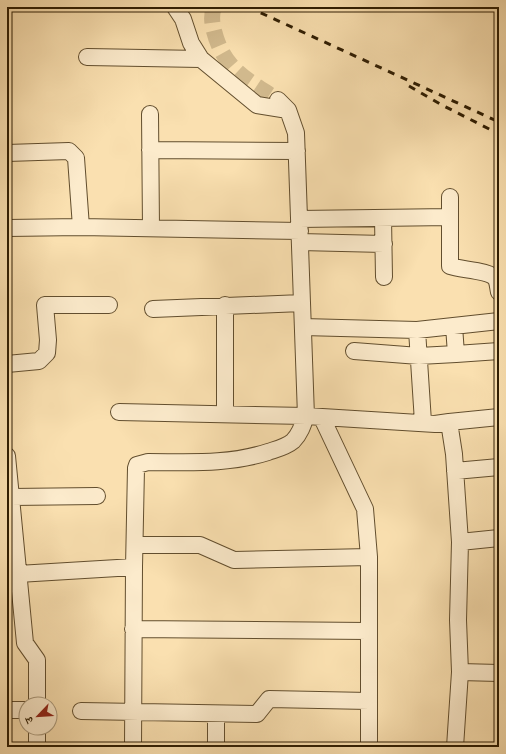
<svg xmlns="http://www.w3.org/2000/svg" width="506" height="754" viewBox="0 0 506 754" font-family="'IM FELL Double Pica','Noto Serif Devanagari',serif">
<rect width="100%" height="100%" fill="#fae0b0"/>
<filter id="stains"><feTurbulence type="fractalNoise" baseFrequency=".005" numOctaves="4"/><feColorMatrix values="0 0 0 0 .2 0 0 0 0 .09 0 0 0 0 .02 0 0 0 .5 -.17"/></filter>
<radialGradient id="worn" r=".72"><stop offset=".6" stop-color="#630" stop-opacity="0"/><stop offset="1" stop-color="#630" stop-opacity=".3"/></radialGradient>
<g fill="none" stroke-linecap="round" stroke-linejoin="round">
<path stroke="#d1b98d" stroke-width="16" stroke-dasharray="16 8" stroke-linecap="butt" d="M 214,7 C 211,15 212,23 214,31 C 224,70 248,80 278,100"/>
<g stroke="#624e2e" stroke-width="18">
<path id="minor" d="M 175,7 L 183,19 L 191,43 L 201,59 L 257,105 L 288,110
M 87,57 L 201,59
M 150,114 L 151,228
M 150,150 L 297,151
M 7,153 L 69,151 L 76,158 L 81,227
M 450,197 L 450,266 C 461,270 490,270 496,279 C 498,283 498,288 499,292
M 383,218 L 384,277
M 299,219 L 450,217
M 7,228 L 81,227 L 300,231
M 300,242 L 384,244
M 153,309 L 302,303
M 454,326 L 456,354 L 499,351
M 303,327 L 417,330 L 499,321
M 417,330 L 423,422
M 354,351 L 419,356 L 456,354
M 7,364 L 39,361 L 47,353 L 48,340 L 45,305 L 109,305
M 119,412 L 306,416 L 435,424 L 449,422 L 454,454 L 460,542 L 458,620 L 460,672 L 455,747
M 225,414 L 225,305
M 322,418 L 365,509 L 369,557 L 369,747
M 449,422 L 499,417
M 7,456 L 25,643 L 37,660 L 37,704
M 455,471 L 499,467
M 11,497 L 97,496
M 460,542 L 499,538
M 135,545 L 200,545 L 234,560 L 369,557
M 134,567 L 136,468 L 137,465 L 148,462 C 190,462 227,465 268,452 C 277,449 286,447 293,441 C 300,434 303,425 306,416 L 296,133 L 288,110 L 278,100
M 18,574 L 134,567 L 133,747
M 133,629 L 368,631
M 460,672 L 499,673
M 7,710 L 26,710
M 81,711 L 257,714 L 269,699 L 369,701
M 216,714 L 216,747
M 37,747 L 37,728"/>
</g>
<use href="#minor" stroke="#fcebcc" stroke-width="16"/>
<path stroke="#2f1d02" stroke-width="3" stroke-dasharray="7 7" stroke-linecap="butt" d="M 248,7 L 499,122
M 409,86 L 440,104 L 499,134"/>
</g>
<rect width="506" height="754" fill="none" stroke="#fae0b0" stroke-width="24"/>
<rect x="8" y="8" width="490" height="738" fill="none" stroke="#2f1d02" stroke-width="2"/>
<rect x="12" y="12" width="482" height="730" fill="none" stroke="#2f1d02"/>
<g transform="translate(38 716) rotate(245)"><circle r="19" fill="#fcebcc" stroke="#aa997b"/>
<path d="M0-3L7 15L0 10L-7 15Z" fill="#8f2418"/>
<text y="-6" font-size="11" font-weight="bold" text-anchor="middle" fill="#2f1d02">उ</text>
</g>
<rect width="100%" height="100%" filter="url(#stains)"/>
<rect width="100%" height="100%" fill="url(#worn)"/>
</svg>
